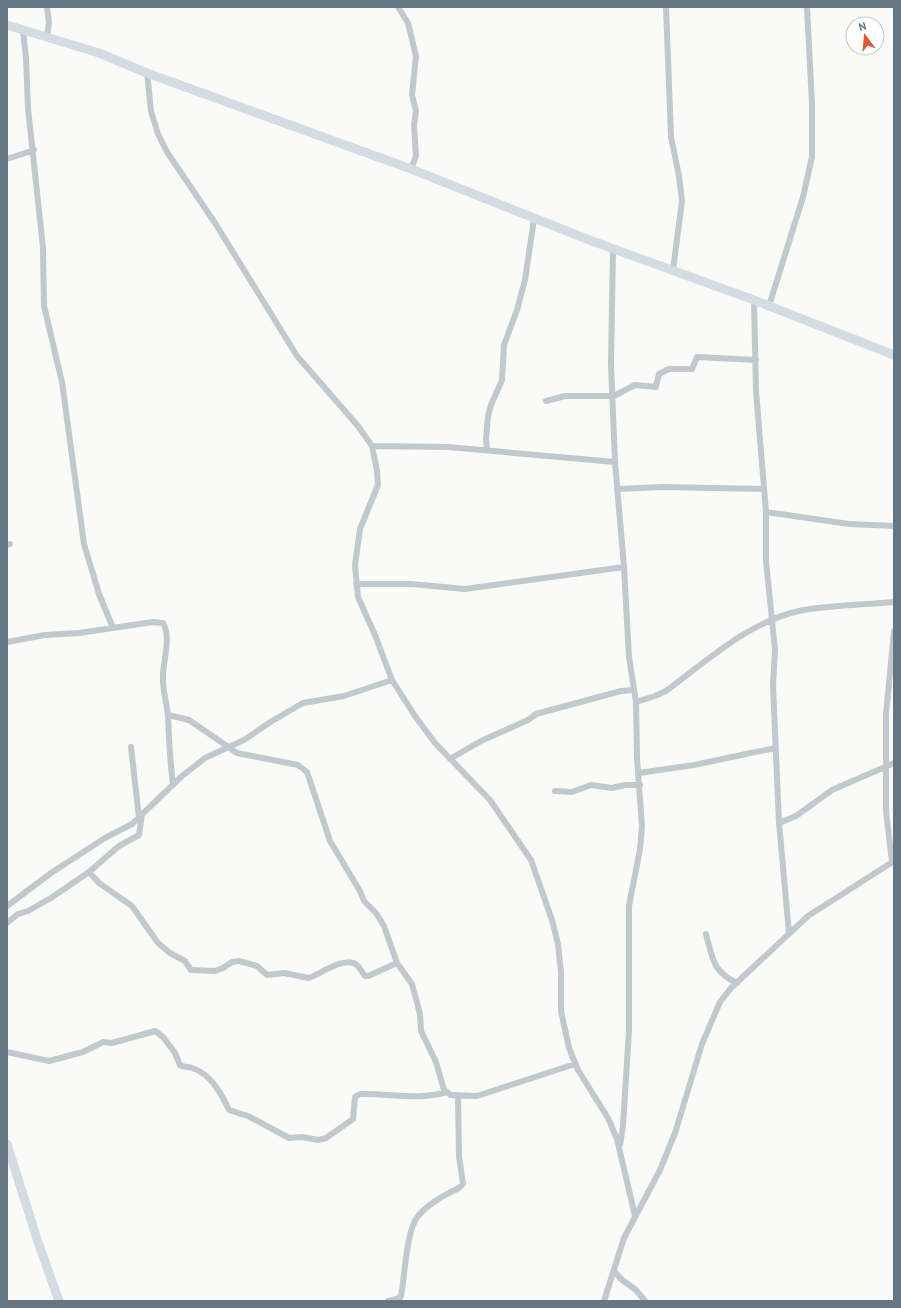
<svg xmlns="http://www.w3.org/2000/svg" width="901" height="1308" viewBox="0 0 901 1308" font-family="'PT Sans',sans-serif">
<rect width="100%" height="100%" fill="#fafaf8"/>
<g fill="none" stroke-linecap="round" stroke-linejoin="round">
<path stroke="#c3c8cc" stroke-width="6" d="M 398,7 L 408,23 L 416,56 L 412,95 L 416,111 L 414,125 L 416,156 L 411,169
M 666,7 L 671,137 L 679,176 L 682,201 L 673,270
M 23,31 L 26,58 L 28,108 L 43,248 L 44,306 L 62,382 L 84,544 L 99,594 L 113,628
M 47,37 L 49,22 L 47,7
M 147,73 L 151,111 L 158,134 L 167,152 L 215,223 L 297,356 L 358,426 L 372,446 L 377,471 L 378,485 L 360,529 L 355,565 L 358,597 L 375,635 L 392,680 L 415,716 L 435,743 L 490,800 L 531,860 L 552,920 L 558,944 L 561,973 L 561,1011 L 569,1048 L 578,1070 L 608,1118 L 617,1139 L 635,1216
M 7,159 L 34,150
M 613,248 L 611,364 L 615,462 L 624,567 L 629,657 L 636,702 L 637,758 L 642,827 L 640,849 L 629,906 L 629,1030 L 623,1126 L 620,1145
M 754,300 L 756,391 L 766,512 L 766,561 L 775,650 L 773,685 L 779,823 L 789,933
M 769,306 L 803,197 L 812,157 L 812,104 L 807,7
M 546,401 L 565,396 L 614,396 L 635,385 L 656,387 L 659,374 L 669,369 L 692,369 L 697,357 L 756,360
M 372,446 L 448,447 L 615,462
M 487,450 L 486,439 L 488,416 L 491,405 L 502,380 L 504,345 L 517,310 L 525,280 L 534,219
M 617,489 L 663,487 L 764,489
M 766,512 L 849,524 L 894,526
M 7,545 L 10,544
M 356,584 L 411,584 L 465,589 L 624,567
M 7,642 L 45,635 L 79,633 L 153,622 L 163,623 C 171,636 164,659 163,674 C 162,691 167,702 168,717 C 169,740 170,762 173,784
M 636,702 L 655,696 L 666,691 C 707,661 748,622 799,611 C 830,605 863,605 894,602
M 168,715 L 189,720 L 237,753 L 298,765 L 307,772 L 330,841 L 360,891 L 364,901 L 376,913 L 384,926 L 397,963 L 412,984 L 420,1014 L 421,1031 L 436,1062 L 444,1090 L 451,1095 L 477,1096 L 575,1064
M 131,747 L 139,818
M 450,759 L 481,741 L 528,720 L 536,714 L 621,691 L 634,690
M 639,773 L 694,765 L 775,748
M 555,791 L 572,792 L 591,785 L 612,788 L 625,785 L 640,785
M 779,823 L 796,816 L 832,790 L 894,763
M 892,862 L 886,811 L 886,714 L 894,631
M 89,872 L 99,883 L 132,906 L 158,943 L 170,953 L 185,961 L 191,970 L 215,971 L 223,968 L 232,962 L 239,961 L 257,966 L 267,975 L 284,973 L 309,978 C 320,974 346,955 357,965 C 360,968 362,972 365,976 L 368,976 L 397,963
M 7,906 L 51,873 L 105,838 L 132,824 L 182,776 L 205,758 L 244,740 L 272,721 L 303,703 L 344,696 L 392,680
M 7,923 L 18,914 L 28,911 L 51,898 L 89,872 L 119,846 L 139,835 L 142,814
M 706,934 C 713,959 712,971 737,983
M 7,1052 L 49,1061 L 83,1052 L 103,1042 L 112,1043 L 155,1031 L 163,1037 L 175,1053 L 180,1065 C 184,1068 188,1066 192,1068 C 211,1074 221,1093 229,1110 L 248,1116 L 289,1138 L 302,1137 L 318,1140 L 326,1138 L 353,1119 L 355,1097 L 360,1094 C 392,1093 414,1101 447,1092
M 614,1271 L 621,1279 L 636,1290 L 645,1301
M 388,1301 L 400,1298 L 401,1296 C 405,1276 406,1231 418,1216 C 429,1203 444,1195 459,1188 L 463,1184 L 459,1156 L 458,1096
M 604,1301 L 624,1238 L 660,1170 L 675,1133 L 702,1044 L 720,1002 L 731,988 L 808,916 L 894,861"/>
<path stroke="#d6dbdf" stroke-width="9" d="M 7,25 L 99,53 L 147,73 L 411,169 L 592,241 L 754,300 L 894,355
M 7,1144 L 38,1242 L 59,1301"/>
</g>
<rect width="901" height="1308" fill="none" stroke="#657683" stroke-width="16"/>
<g transform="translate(865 36) rotate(344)"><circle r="19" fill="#ffffff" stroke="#c1c8cd"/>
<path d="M0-3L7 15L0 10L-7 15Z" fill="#e4572e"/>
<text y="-6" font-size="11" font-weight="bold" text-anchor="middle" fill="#657683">N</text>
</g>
</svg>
